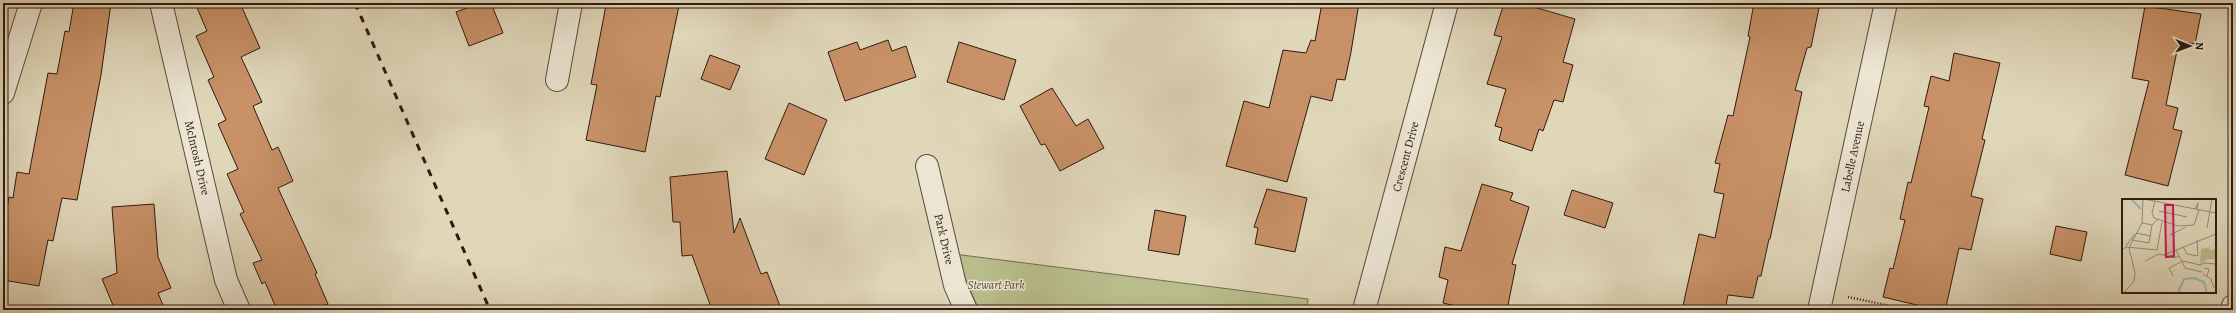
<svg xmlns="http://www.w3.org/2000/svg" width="2236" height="313" viewBox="0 0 2236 313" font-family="Alegreya,serif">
<rect width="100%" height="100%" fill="#e0d7b9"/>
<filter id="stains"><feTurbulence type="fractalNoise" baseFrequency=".005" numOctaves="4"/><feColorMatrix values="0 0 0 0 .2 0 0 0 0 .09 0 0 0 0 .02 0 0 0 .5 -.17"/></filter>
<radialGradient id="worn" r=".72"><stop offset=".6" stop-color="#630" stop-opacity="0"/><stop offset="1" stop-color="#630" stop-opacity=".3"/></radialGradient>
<path fill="#b8bd8b" stroke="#736c4e" d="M 954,254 L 1308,299 L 1307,310 L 979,310 Z"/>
<path fill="#c99168" stroke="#2e1a11" d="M 74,3 L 111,3 L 101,75 L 77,200 L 62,198 L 53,241 L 48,240 L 39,286 L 3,280 L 3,229 L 9,197 L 13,198 L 17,172 L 29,174 L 48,73 L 57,74 L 65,31 L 69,32 Z
M 195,3 L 240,3 L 260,48 L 241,57 L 262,102 L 253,106 L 272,150 L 278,147 L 293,181 L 278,188 L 317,273 L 315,274 L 328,304 L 313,310 L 277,310 L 265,282 L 262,284 L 253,263 L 262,260 L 240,214 L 244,212 L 227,174 L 238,169 L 218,124 L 226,120 L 208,80 L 214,77 L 196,36 L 207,31 Z
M 480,3 L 491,3 L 503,33 L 469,46 L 456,12 Z
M 613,3 L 662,3 L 679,6 L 660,97 L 656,96 L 645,152 L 586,140 L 597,85 L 591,84 L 606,5 L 613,6 Z
M 1322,3 L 1359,3 L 1351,52 L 1345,80 L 1337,79 L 1332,101 L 1311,96 L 1287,182 L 1226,166 L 1244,101 L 1269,108 L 1283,50 L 1306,53 L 1311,40 L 1315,41 Z
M 1504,3 L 1520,3 L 1575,19 L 1563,62 L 1573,65 L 1563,102 L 1554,100 L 1543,131 L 1539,129 L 1532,151 L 1499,140 L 1502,128 L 1495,126 L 1506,89 L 1487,84 L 1502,37 L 1494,35 Z
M 1754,3 L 1820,3 L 1811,47 L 1807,48 L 1795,90 L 1802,92 L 1770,239 L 1769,239 L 1761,276 L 1758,276 L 1753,298 L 1728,295 L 1725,310 L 1682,310 L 1699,234 L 1715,238 L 1724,194 L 1714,192 L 1720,164 L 1715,163 L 1728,115 L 1733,116 L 1750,37 L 1748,36 Z
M 2145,6 L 2201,14 L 2195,44 L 2179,41 L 2166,105 L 2178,108 L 2173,129 L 2182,131 L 2168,186 L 2125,175 L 2149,81 L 2132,78 Z
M 888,40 L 892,51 L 906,46 L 916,77 L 845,101 L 828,52 L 857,42 L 860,50 Z
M 959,42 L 1016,60 L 1004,100 L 947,82 Z
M 1954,53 L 2000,63 L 1982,139 L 1985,140 L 1971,196 L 1983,199 L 1971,250 L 1959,248 L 1946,307 L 1935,305 L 1934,309 L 1883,297 L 1890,268 L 1893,269 L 1905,220 L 1900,219 L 1908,182 L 1911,183 L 1929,107 L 1924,106 L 1931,76 L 1949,81 Z
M 710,55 L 740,66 L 730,90 L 701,79 Z
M 1052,88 L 1076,126 L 1088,119 L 1104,148 L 1060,171 L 1045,144 L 1041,145 L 1020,106 Z
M 789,103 L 827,120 L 804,175 L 765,159 Z
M 727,171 L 734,233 L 740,218 L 761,274 L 767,272 L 780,306 L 768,310 L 712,310 L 692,255 L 682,256 L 680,222 L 673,222 L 670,177 Z
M 1482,184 L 1513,193 L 1510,200 L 1529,207 L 1512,264 L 1516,265 L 1507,310 L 1473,310 L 1443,303 L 1448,280 L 1439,277 L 1445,247 L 1461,251 Z
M 1267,189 L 1307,198 L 1295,252 L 1255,244 L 1258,228 L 1254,227 Z
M 1572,190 L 1613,203 L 1605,228 L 1564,215 Z
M 154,204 L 158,257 L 171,288 L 158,293 L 165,310 L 115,310 L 102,279 L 117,273 L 112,207 Z
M 1155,210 L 1186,216 L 1179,255 L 1148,250 Z
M 2056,226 L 2087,232 L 2081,261 L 2050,254 Z"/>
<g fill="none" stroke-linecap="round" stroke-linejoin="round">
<g stroke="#5a493b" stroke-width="24">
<g id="minor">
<path id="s1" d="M 161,3 L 226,280 L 239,310"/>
<path d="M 557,80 L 571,3"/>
<path d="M 3,93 L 31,3"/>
<path id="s2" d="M 927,166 L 955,285 L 966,310"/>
<path id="s3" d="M 1364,310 L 1447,3"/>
<path id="s4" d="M 1819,310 L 1886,3"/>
<path d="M 2232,310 L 2233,306"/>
</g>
</g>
<path stroke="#2e1a11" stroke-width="2.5" stroke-dasharray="1 2" stroke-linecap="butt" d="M 1848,297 L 1910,310"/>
<use href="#minor" stroke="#ebe5d2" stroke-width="22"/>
<path stroke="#2e1a11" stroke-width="3" stroke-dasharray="7 7" stroke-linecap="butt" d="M 355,3 L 490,310"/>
</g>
<g text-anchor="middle" stroke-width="3" stroke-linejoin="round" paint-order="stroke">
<g font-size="12" fill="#2e1a11" stroke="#ebe5d2">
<text dy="4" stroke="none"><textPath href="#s3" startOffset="159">Crescent Drive</textPath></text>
<text dy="4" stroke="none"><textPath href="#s1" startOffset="159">McIntosh Drive</textPath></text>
<text dy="4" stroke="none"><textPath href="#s4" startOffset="157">Labelle Avenue</textPath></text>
<text dy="4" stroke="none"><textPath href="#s2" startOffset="75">Park Drive</textPath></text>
</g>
<g font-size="12" font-style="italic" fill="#574b36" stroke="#ebe5d2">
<text x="996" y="289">Stewart Park</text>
</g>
</g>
<g transform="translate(2122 199)">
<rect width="94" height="94" fill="#e0d7b9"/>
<path d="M 88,48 L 87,51 L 94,50 L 94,64 L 93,60 L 86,60 L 78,65 L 79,50 Z" fill="#b8bd8b"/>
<path fill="none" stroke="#96b8b7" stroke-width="2" d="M 9,0 L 19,10M 4,47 L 13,35M 56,94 L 62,80 L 72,79 L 82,83 L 85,94"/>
<path fill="none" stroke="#998b76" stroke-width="1" d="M 22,0 L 94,14M 33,2 L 30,14 L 32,19 L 56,27 L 72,26 L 77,11M 73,10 L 76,4 L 75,11M 37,12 L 65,18M 20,24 L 30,26 L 35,21M 85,29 L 90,0M 14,34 L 29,37M 48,36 L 64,28M 10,41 L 27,44 L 30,26M 61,48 L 65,55 L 76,57 L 75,41M 0,51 L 4,48 L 35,51 L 40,23M 54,51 L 63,69 L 80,73M 42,56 L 94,35M 23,62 L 37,55 L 52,59 L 57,57M 82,69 L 87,70 L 85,77M 81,75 L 89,80 L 92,89M 51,77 L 47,69 L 61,62 L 78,66 L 83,64 L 94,65M 2,94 L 12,82 L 13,74 L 7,49 L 20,24 L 21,0"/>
<path fill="#c2185b" fill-opacity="0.15" stroke="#c2185b" stroke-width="2" d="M 43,6 L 51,6 L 52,57 L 44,58 Z"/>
<rect width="94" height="94" fill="none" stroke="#2e1a11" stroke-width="2"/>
</g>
<rect width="2236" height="313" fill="none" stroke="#e0d7b9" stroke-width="16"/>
<rect x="4" y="4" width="2228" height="305" fill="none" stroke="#2e1a11" stroke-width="2"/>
<rect x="8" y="8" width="2220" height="297" fill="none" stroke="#2e1a11"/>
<g transform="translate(2190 46) rotate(91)" stroke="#ebe5d2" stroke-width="3" paint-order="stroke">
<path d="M0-3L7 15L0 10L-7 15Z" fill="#2e1a11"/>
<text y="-6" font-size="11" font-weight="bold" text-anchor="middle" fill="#2e1a11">N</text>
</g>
<rect width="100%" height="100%" filter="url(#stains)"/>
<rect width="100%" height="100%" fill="url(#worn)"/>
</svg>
